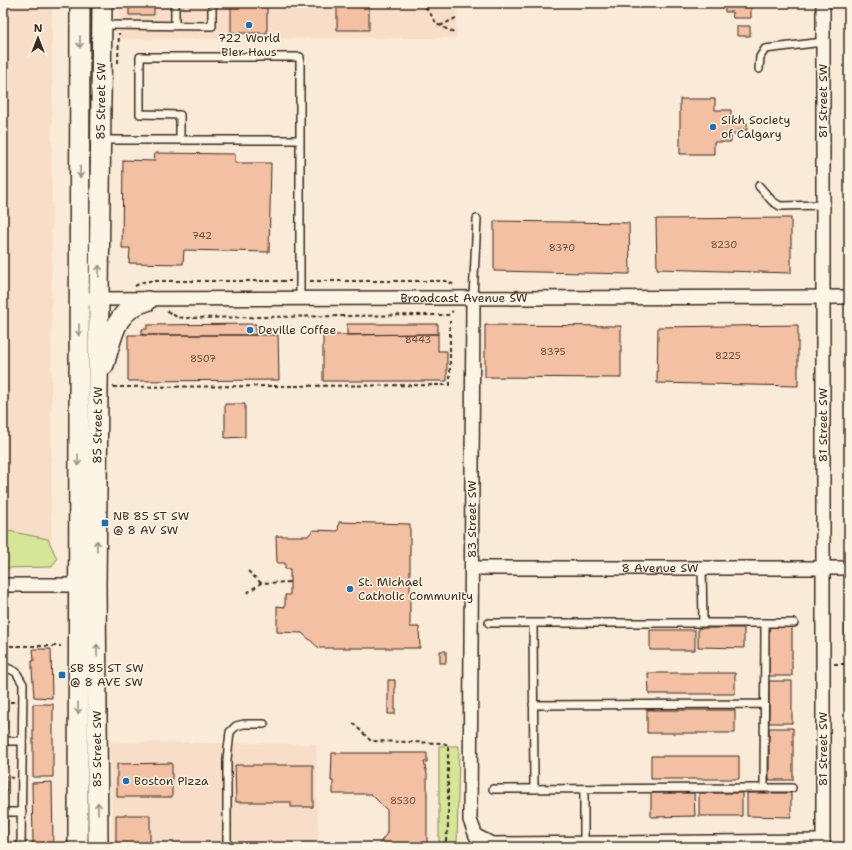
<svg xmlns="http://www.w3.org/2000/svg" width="852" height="850" viewBox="0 0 852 850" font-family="'Shantell Sans',sans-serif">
<rect width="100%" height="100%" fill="#faead8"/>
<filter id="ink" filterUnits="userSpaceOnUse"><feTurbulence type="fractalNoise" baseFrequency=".025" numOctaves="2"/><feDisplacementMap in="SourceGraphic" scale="8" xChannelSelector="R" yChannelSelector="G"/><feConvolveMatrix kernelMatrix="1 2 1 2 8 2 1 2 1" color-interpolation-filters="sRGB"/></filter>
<g filter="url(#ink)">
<path fill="#f8ddc8" d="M 3,3 L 52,3 L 51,534 L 50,549 L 36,565 L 27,568 L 3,568 Z
M 119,3 L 457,3 L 456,38 L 120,39 Z
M 110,742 L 316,744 L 318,847 L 113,847 Z"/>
<path fill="#d6e598" stroke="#88885b" d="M 3,530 L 48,539 L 57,559 L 52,567 L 3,568 Z
M 439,746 L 459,746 L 457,847 L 439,847 Z"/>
<path fill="#f3c0a4" stroke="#3b2a1e" d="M 121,3 L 154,3 L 154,15 L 129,15 L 129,6 L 121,6 Z
M 231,3 L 267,3 L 267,33 L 231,33 Z
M 337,3 L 369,3 L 369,30 L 337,30 Z
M 725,3 L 751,3 L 751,18 L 733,18 L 732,12 L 725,12 Z
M 737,26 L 750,26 L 750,36 L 737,36 Z
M 680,99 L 715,99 L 715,110 L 731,110 L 731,119 L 740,119 L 740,123 L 747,123 L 747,130 L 739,130 L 739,134 L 731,134 L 731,142 L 714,142 L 714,154 L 680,154 Z
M 155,153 L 235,154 L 235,163 L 271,163 L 269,252 L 184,250 L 183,264 L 129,263 L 130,248 L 122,248 L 123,160 L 154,161 Z
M 791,218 L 791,273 L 657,269 L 656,219 Z
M 494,221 L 629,223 L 630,274 L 494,271 Z
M 256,324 L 256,335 L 142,335 L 142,329 L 147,329 L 147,325 Z
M 347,324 L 438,324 L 438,334 L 347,335 Z
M 485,325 L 621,326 L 621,378 L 485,377 Z
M 798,325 L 798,386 L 657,383 L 658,327 Z
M 438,334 L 438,351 L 447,351 L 447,381 L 323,381 L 323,335 Z
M 128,335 L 278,335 L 279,380 L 128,381 Z
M 225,404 L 245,404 L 245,437 L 225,438 Z
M 339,522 L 410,524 L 410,627 L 419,627 L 420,648 L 319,648 L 302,633 L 277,632 L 277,606 L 285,607 L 285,595 L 290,595 L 290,569 L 285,569 L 285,563 L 277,563 L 276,536 L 308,536 L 313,530 L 338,531 Z
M 845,609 L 849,609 L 849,656 L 845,656 Z
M 769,626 L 792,626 L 792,676 L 769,676 Z
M 698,628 L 744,628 L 744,648 L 698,647 Z
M 650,630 L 695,630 L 695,650 L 650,650 Z
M 33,649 L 51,649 L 52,698 L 34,697 L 32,669 L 32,661 L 34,661 Z
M 446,651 L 446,663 L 440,663 L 440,651 Z
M 846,670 L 849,670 L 849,736 L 847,736 Z
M 648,673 L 735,673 L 735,694 L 649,694 Z
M 3,674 L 6,675 L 6,696 L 3,696 Z
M 388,680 L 395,680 L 395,714 L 388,714 Z
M 769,681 L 792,681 L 792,723 L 769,723 Z
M 33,704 L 53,704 L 53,777 L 33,777 Z
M 3,709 L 7,709 L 7,729 L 3,729 Z
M 647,710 L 735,710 L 735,733 L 647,733 Z
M 769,728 L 793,728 L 793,780 L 769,780 Z
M 3,748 L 7,748 L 7,768 L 3,768 Z
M 332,753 L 427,753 L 427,762 L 424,762 L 427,774 L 427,847 L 377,847 L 387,833 L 387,810 L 371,794 L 333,794 L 333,781 L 331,781 Z
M 651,756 L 739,756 L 739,779 L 651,779 Z
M 172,763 L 172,797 L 117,797 L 117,764 Z
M 235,765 L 313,765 L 313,807 L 291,807 L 291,802 L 236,802 Z
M 3,781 L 7,781 L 6,801 L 3,801 Z
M 52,782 L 53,843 L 33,844 L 32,783 Z
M 651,793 L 694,793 L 695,816 L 651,817 Z
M 699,793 L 742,793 L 742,816 L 699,816 Z
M 747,793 L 791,793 L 791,817 L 747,816 Z
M 116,815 L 150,815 L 150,847 L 116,847 Z
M 3,820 L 7,820 L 7,841 L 3,841 Z"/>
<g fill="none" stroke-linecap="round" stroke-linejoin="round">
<g stroke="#3b2a1e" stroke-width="10">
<path id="lane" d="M 103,25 L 212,26 L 212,3
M 175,26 L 175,3
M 759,69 L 760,57 L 765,49 L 823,42
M 100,140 L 300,140 L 300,299
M 180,140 L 180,115 L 140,114 L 140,57 L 300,57 L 300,140
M 759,186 L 772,201 L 780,206 L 823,205
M 473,297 L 477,219
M 702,568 L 703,623
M 489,623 L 794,623
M 533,623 L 534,789
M 3,666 L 16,672 L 23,684 L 21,847
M 533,705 L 764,704
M 3,741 L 22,741
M 764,788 L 765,623
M 493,789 L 792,788
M 584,789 L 584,842
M 3,812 L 22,812
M 227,847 L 227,759 L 230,732 L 236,726 L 244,724 L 264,724"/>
</g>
<g stroke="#3b2a1e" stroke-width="16">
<g id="street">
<path d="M 823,3 L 823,847"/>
<path d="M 473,297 L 470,820 L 476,836 L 492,844 L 823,841"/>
<path id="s1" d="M 79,299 L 849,297"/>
<path id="s2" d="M 472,568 L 849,568"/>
<path d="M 3,585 L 87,585"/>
</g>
</g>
<g stroke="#3b2a1e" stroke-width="22">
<g id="secondary">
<path d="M 104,365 C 113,336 114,310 147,301"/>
<path d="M 78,847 L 80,3"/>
<path id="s3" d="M 98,847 L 96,585 L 102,3"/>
</g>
</g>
<path stroke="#3b2a1e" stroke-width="2" stroke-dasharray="4 3" stroke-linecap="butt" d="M 420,3 L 428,10 L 437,24 L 456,34
M 440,26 L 456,18
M 118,63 L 119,33
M 310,281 L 447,281 L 454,285
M 135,286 L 143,282 L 150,281 L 291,281
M 167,311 L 177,317 L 185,318 L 423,315 L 448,315 L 453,311
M 113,387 L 450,385 L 450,321
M 248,571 L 261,583
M 247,593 L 261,583 L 290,582
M 3,646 L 61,646
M 834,664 L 849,664
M 3,702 L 14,702
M 353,723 L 371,741 L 443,743 L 448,745 L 448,826 L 445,847
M 3,776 L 13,778
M 3,845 L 12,844"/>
<use href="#lane" stroke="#fcf5e5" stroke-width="7"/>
<use href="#street" stroke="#fcf5e5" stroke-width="13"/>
<use href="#secondary" stroke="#fcf5e5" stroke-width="19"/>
</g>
<defs><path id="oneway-shaft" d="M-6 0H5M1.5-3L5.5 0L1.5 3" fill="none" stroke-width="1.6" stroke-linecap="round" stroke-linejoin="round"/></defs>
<g stroke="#9c9082">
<use href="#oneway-shaft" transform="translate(80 42) rotate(90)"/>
<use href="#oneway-shaft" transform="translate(80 172) rotate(90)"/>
<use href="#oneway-shaft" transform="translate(99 271) rotate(-89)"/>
<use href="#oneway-shaft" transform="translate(79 330) rotate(90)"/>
<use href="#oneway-shaft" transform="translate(78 460) rotate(90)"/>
<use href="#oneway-shaft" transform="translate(97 546) rotate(-90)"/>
<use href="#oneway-shaft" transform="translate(97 650) rotate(-90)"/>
<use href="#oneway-shaft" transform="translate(78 708) rotate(90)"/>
<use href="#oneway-shaft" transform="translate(98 808) rotate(-90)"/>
</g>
</g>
<g fill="#1f6fb2" stroke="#fcf5e5" stroke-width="1.5">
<circle cx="249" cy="25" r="4"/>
<circle cx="713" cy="127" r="4"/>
<circle cx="250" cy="330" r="4"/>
<rect x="101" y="519" width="8" height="8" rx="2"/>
<circle cx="350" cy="589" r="4"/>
<rect x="58" y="671" width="8" height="8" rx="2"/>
<circle cx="126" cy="781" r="4"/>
</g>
<g text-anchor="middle" stroke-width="3" stroke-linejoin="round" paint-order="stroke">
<g font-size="10" fill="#695040">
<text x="202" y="239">742</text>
<text x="724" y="248">8230</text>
<text x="562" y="251">8370</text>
<text x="418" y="343">8443</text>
<text x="553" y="355">8375</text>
<text x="728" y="359">8225</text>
<text x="203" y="362">8507</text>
<text x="403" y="804">8530</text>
</g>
<g font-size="12" fill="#3b2a1e" stroke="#fcf5e5" text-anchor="start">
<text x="249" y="42" text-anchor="middle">722 World<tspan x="249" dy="14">Bier Haus</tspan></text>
<text x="721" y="124">Sikh Society<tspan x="721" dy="14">of Calgary</tspan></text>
<text x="258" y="334">Deville Coffee</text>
<text x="113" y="520">NB 85 ST SW<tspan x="113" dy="14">@ 8 AV SW</tspan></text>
<text x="358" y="586">St. Michael<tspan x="358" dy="14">Catholic Community</tspan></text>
<text x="70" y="672">SB 85 ST SW<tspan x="70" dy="14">@ 8 AVE SW</tspan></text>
<text x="134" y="785">Boston Pizza</text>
</g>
<g font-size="12" fill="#3b2a1e" stroke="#fcf5e5">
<text dy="4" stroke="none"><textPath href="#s3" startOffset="746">85 Street SW</textPath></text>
<text transform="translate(823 101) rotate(-90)" y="4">81 Street SW</text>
<text dy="4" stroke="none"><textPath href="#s1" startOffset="385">Broadcast Avenue SW</textPath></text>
<text dy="4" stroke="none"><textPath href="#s3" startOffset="422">85 Street SW</textPath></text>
<text transform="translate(823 425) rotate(-90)" y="4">81 Street SW</text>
<text transform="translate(472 519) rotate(-90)" y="4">83 Street SW</text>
<text dy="4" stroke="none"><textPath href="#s2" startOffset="188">8 Avenue SW</textPath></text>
<text transform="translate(97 749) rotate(-90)" y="4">85 Street SW</text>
<text transform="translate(823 749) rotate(-90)" y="4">81 Street SW</text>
</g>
</g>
<rect width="852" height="850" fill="none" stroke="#fcf5e5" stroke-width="16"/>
<rect x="8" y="8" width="836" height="834" fill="none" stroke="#3b2a1e" stroke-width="1.5" filter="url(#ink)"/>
<g transform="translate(38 38)" stroke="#fcf5e5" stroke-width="3" paint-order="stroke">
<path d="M0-3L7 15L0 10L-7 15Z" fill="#3b2a1e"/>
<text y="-6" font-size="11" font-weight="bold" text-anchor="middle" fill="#3b2a1e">N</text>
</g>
</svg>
